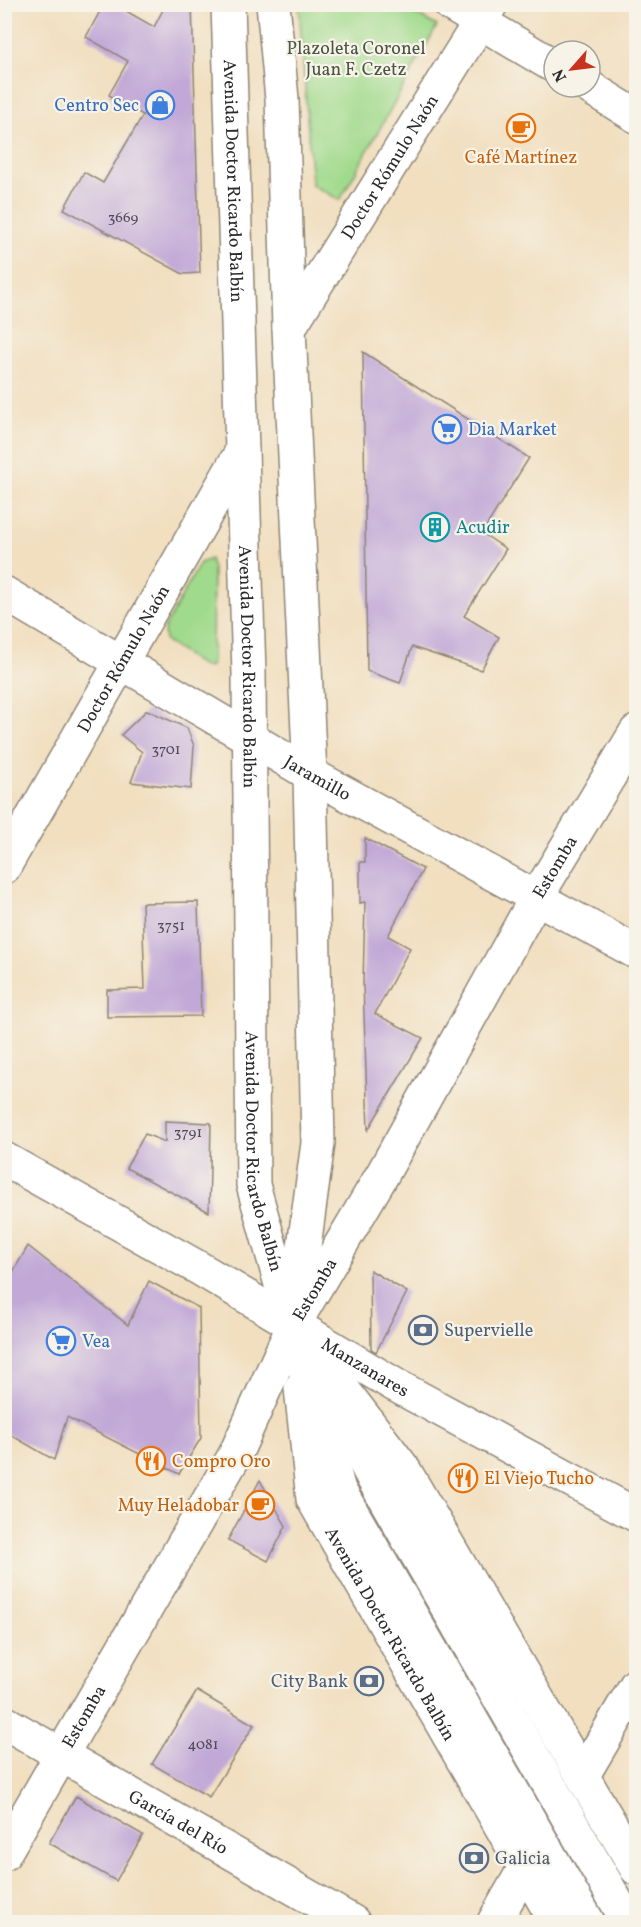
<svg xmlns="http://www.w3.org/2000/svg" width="641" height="1927" viewBox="0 0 641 1927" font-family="Vollkorn,serif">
<rect width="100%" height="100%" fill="#f7f3e8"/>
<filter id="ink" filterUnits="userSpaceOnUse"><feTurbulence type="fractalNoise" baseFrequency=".0167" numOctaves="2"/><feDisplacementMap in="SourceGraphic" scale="12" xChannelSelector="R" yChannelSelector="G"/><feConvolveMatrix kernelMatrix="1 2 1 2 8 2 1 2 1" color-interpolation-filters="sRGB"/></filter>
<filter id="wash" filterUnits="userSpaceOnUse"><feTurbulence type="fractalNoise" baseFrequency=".008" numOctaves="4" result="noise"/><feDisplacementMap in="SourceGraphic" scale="24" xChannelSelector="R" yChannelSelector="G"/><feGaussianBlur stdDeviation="1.35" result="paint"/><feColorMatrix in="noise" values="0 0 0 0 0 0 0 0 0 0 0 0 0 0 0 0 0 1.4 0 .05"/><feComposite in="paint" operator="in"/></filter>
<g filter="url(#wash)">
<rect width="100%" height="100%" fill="#f1dfc0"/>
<path fill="#a0da8c" stroke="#66825c" stroke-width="1.5" d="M 299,5 L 399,5 L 437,26 L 340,200 L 312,185 Z
M 210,559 L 213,569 L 212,661 L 211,666 L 204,667 L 165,641 L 164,629 L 200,563 Z"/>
<g id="blocks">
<path fill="#c1a8d7" d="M 104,4 L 114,4 L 154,27 L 166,4 L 192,4 L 200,273 L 183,274 L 64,209 L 84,172 L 103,183 L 143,115 L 109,95 L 128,61 L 86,37 Z
M 363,352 L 529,458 L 482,533 L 506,549 L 464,616 L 499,637 L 481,670 L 412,647 L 400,683 L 367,671 Z
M 147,710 L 187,728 L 194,746 L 191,789 L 131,782 L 142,752 L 121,735 Z
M 365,838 L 423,869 L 388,936 L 410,948 L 375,1014 L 423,1038 L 368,1130 L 363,984 L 365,902 L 360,903 L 360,862 L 365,862 Z
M 198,902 L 201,1016 L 107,1017 L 107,990 L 145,989 L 142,903 Z
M 165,1121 L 211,1123 L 209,1212 L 126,1168 L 145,1134 L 165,1142 Z
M 28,1246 L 128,1325 L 149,1281 L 199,1308 L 201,1438 L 179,1474 L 67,1417 L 54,1460 L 4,1431 L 4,1287 Z
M 370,1270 L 407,1292 L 376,1352 L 371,1349 Z
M 260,1480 L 286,1526 L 268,1561 L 228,1540 Z
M 197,1691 L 254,1725 L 209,1797 L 152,1764 Z
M 76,1796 L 143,1835 L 116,1881 L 49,1843 Z"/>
</g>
</g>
<g filter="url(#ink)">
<use href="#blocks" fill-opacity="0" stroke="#8e8576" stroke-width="1.5"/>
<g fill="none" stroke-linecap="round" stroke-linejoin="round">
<g stroke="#8e8576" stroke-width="36">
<g id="minor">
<path d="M 450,4 L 554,66"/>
<path d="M 589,87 L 636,116"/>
<path id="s1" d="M 289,328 L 491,4"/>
<path id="s2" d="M 4,593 L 310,774 L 636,952"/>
<path id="s3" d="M 4,867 L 242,451"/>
<path id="s4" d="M 4,1159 L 197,1267 L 395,1385 L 636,1515"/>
<path d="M 325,1366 L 403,1468 L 636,1868"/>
<path id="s5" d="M 301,1388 L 313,1499 L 556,1922"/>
<path id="s6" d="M 4,1722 L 353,1922"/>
<path d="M 583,1775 L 636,1685"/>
<path id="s7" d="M 4,1854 L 235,1455 L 294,1324 L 382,1175 L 536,898 L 636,732"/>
<path d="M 494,1922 L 525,1868"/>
</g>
</g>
<g stroke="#8e8576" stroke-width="36">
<g id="major">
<path id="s8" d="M 228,4 L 249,674 L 253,1185 L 339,1490 L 588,1922"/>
<path d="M 273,4 L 282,99 L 289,328 L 310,774 L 318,1143 L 295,1313"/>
<path d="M 325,1384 L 373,1478 L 628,1922"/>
</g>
</g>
<use href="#minor" stroke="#fff" stroke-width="33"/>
<use href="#major" stroke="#fff" stroke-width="33"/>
</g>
</g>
<defs>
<g id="shop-ring" transform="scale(1.5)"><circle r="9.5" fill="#f7f3e8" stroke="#3f7fe0" stroke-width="1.5"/><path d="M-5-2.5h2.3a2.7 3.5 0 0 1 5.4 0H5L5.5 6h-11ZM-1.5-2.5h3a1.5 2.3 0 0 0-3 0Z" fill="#3f7fe0"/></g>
<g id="cafe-ring" transform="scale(1.5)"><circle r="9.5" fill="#f7f3e8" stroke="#e8710a" stroke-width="1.5"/><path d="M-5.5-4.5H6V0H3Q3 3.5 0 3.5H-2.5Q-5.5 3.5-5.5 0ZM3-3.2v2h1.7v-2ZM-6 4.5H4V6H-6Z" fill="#e8710a"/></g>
<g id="supermarket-ring" transform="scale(1.5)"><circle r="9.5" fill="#f7f3e8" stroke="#3f7fe0" stroke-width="1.5"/><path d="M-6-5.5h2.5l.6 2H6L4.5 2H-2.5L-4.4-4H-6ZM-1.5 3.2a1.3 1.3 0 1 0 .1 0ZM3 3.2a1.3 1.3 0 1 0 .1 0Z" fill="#3f7fe0"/></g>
<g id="building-ring" transform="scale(1.5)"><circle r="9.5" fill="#f7f3e8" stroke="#0f9aa8" stroke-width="1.5"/><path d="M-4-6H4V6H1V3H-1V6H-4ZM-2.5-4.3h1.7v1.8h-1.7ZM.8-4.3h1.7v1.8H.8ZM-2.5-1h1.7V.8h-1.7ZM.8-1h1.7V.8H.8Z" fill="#0f9aa8"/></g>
<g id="bank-ring" transform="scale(1.5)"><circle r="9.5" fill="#f7f3e8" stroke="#5c6f8a" stroke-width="1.5"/><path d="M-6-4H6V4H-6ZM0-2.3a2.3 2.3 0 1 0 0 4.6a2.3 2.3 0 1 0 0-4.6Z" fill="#5c6f8a"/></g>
<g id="restaurant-ring" transform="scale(1.5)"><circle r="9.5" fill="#f7f3e8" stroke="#e8710a" stroke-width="1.5"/><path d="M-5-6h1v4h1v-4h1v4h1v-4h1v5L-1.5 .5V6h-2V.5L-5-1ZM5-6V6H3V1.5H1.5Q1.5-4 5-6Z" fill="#e8710a"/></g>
</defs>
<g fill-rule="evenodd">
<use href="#shop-ring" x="160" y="105"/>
<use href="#cafe-ring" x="521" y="128"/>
<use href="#supermarket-ring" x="447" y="429"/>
<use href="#building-ring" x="435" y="527"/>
<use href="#bank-ring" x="423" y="1330"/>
<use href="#supermarket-ring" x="61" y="1341"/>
<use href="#restaurant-ring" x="151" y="1461"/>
<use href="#restaurant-ring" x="463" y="1478"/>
<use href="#cafe-ring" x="260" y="1505"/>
<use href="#bank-ring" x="369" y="1681"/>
<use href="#bank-ring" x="474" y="1858"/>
</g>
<g text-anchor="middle" stroke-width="4.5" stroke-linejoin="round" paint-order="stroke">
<g font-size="15" fill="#504a56">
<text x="123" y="222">3669</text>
<text x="166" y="754">3701</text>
<text x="171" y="930">3751</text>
<text x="188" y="1137">3791</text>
<text x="203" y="1749">4081</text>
</g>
<g font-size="18" fill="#485743" stroke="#f7f3e8">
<text x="356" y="54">Plazoleta Coronel<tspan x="356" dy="21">Juan F. Czetz</tspan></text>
</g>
<g font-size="18" fill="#366cbe" stroke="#f7f3e8" text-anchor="start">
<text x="139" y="111" text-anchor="end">Centro Sec</text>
<text x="468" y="435">Dia Market</text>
<text x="82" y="1347">Vea</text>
</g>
<g font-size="18" fill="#c56008" stroke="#f7f3e8" text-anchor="start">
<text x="521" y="163" text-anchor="middle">Café Martínez</text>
<text x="172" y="1467">Compro Oro</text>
<text x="484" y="1484">El Viejo Tucho</text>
<text x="239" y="1511" text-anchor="end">Muy Heladobar</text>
</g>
<g font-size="18" fill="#2b2b2b" stroke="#f7f3e8">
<text dy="6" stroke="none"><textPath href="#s1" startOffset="190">Doctor Rómulo Naón</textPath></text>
<text dy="6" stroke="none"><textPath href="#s8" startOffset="177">Avenida Doctor Ricardo Balbín</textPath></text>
<text dy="6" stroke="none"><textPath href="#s3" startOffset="240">Doctor Rómulo Naón</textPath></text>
<text dy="6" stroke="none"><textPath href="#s8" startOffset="663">Avenida Doctor Ricardo Balbín</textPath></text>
<text dy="6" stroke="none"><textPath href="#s2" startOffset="364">Jaramillo</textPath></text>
<text dy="6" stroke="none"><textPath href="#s7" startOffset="1131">Estomba</textPath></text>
<text dy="6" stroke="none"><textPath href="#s8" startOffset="1149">Avenida Doctor Ricardo Balbín</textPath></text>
<text dy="6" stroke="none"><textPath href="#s7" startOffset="645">Estomba</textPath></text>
<text dy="6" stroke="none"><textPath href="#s4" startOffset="417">Manzanares</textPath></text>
<text dy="6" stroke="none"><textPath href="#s5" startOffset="267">Avenida Doctor Ricardo Balbín</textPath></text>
<text dy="6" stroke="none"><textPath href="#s7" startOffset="159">Estomba</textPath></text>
<text dy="6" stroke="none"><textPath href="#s6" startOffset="201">García del Río</textPath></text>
</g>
<g font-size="18" fill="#0d838f" stroke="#f7f3e8" text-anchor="start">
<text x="456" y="533">Acudir</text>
</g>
<g font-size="18" fill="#4e5e75" stroke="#f7f3e8" text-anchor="start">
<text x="444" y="1336">Supervielle</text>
<text x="348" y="1687" text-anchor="end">City Bank</text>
<text x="495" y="1864">Galicia</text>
</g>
</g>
<rect width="641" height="1927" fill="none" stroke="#f7f3e8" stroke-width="24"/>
<g transform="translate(572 69) rotate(242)"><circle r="28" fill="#f7f3e8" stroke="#a5a39c" stroke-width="1.5"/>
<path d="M0-4.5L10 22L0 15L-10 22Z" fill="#c8321e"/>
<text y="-9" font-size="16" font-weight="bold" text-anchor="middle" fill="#2b2b2b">N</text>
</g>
</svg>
